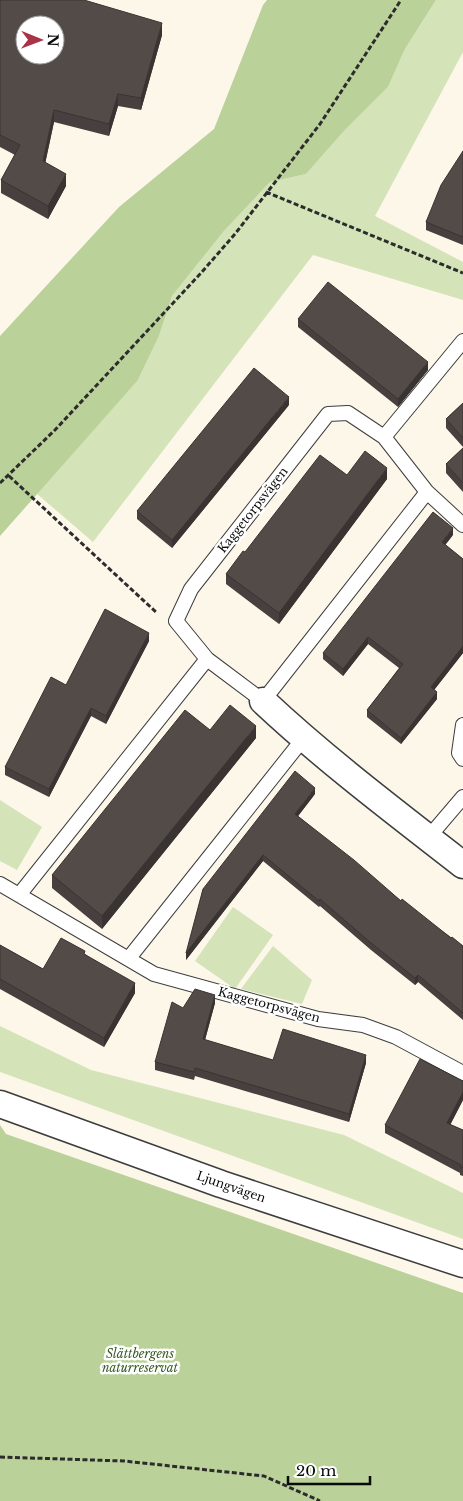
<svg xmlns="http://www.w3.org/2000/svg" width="463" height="1501" viewBox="0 0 463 1501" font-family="'Libre Baskerville',serif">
<rect width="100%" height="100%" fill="#fdf7ea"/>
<path fill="#d4e3b8" d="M 436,0 L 463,0 L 463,52 L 375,216 L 463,262 L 463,300 L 313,255 L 93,542 L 36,493 L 138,380 L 159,336 L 172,296 L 224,231 L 270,182 L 306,174 L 345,130 L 388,87 L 405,49 Z
M 0,800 L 42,827 L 17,870 L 0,861 Z
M 233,907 L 273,935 L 235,989 L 195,961 Z
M 273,946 L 312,980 L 302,1004 L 241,989 Z
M 0,1026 L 91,1070 L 344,1135 L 463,1193 L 463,1239 L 0,1072 Z"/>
<path fill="#bad199" d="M 267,0 L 436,0 L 405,49 L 388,87 L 345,130 L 306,174 L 270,182 L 224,231 L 172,296 L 159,336 L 138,380 L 0,536 L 0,336 L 119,207 L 214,129 L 263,5 Z
M 0,1125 L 6,1134 L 463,1293 L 463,1501 L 0,1501 Z"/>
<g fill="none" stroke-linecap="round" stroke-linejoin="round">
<g stroke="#3d3d3d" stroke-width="16">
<path id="lane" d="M 384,437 L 463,341
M 427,492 L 263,701 L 207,659 L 176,621 L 191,589 L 328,414 L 348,413 L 384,437 L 427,492 L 463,525
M 463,725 L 459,753 L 463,759
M 428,838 L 463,797
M 0,884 L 154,974 L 318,1019 L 363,1025 L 396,1037 L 463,1073
M 19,895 L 207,659
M 129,958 L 303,739"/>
</g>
<g stroke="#3d3d3d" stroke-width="29">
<path id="street" d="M 263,701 C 326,760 395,812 463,865
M 0,1104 L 221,1184 L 463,1264"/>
</g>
<path stroke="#2c2c2c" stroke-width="3" stroke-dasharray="5 2.5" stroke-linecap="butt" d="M 266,192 L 463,273
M 9,476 L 157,613
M 0,483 L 55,430 L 201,273 L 235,234 L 320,124 L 401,0
M 0,1457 L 124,1461 L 264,1476 L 320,1501"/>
<use href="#lane" stroke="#fff" stroke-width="14"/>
<use href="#street" stroke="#fff" stroke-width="26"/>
</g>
<path fill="#47403e" d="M 0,0 L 162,35 L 141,110 L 118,106 L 109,136 L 54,122 L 45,163 L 66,186 L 48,219 L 1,193 L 1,180 L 15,155 L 0,147 Z
M 463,151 L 463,245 L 426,230 L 426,222 Z
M 298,319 L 428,370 L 398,407 L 298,327 Z
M 463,403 L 463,447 L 446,428 L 446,419 Z
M 289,405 L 172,548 L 137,519 L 137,511 Z
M 463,448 L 463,492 L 446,473 L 446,464 Z
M 347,475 L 387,479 L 279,624 L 226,584 L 226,574 L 245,552 Z
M 453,535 L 445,545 L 463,559 L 463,653 L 434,690 L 437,699 L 401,744 L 367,717 L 367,710 L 399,668 L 368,644 L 343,676 L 323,659 L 323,653 Z
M 149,641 L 106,724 L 91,716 L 49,797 L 5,775 L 5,767 L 66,685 Z
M 210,730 L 256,738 L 102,929 L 52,888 L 52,875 Z
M 315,794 L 298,816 L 401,901 L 463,946 L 463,1020 L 418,982 L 415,985 L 371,950 L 320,906 L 319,907 L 263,861 L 186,960 L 203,889 Z
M 0,945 L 43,969 L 85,954 L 135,993 L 104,1047 L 0,989 Z
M 215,1003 L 205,1040 L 273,1060 L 366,1063 L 349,1122 L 195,1076 L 194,1080 L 155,1070 L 155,1062 L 183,1008 Z
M 463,1081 L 463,1100 L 450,1125 L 463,1130 L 463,1176 L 460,1175 L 460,1173 L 385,1133 L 385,1125 Z"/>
<path fill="#393432" d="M 162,23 L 162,35 L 141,110 L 141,98 Z
M 118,94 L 118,106 L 109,136 L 109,124 Z
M 54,110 L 54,122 L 43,174 L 43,161 Z
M 66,174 L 66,186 L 48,219 L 48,206 Z
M 428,362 L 428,370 L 398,407 L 398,399 Z
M 289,397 L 289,405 L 172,548 L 172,540 Z
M 387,468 L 387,479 L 279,624 L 279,613 Z
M 453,528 L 453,535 L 442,549 L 442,542 Z
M 149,633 L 149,641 L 106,724 L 106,716 Z
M 368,637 L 368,644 L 343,676 L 343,669 Z
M 463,646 L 463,653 L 431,694 L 431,687 Z
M 437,692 L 437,699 L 401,744 L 401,738 Z
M 91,708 L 91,716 L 49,797 L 49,789 Z
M 256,726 L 256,738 L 102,929 L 102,916 Z
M 315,788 L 315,794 L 295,820 L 295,814 Z
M 263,855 L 263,861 L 186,960 L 186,953 Z
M 418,975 L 418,982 L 415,985 L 415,978 Z
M 135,983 L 135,993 L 104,1047 L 104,1038 Z
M 215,995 L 215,1003 L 203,1047 L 203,1039 Z
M 366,1055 L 366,1063 L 349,1122 L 349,1114 Z
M 463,1092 L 463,1100 L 447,1131 L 447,1123 Z"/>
<path fill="#524b48" stroke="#393432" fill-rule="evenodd" d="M 0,0 L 84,0 L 162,23 L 141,98 L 118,94 L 109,124 L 54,110 L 43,161 L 66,174 L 48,206 L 1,180 L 20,145 L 0,135 ZM 25,25 L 55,25 L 55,55 L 25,55 Z
M 463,151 L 463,237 L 426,222 L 441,185 Z
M 328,282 L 428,362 L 398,399 L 298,319 Z
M 254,368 L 289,397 L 172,540 L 137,511 Z
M 463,403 L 463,438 L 446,419 Z
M 463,448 L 463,483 L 446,464 Z
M 365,451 L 387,468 L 279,613 L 226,574 L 243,551 L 245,552 L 320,455 L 347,475 Z
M 433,512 L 453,528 L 442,542 L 463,559 L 463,646 L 431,687 L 437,692 L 401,738 L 367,710 L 403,664 L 368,637 L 343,669 L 323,653 Z
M 105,609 L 149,633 L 106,716 L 91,708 L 49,789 L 5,767 L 51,677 L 66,685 Z
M 230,705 L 256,726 L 102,916 L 52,875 L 185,710 L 210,730 Z
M 295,771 L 315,788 L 295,814 L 354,860 L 401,901 L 402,899 L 451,938 L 452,937 L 463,946 L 463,1013 L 418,975 L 415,978 L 371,943 L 320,899 L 319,901 L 263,855 L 186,953 L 203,889 Z
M 61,938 L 85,951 L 84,954 L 135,983 L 104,1038 L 0,979 L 0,945 L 43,969 Z
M 195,989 L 215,995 L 203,1039 L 273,1060 L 283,1029 L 366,1055 L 349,1114 L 195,1068 L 194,1072 L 155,1062 L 172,1002 L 183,1008 Z
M 420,1059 L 463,1081 L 463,1092 L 447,1123 L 463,1130 L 463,1168 L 460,1167 L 461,1165 L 385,1125 Z"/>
<g text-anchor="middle" stroke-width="5" stroke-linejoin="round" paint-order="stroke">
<g font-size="12" fill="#0a0a0a" stroke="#fff">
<text transform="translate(253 510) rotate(-52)" y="4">Kaggetorpsvägen</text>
<text transform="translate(269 1005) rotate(15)" y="4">Kaggetorpsvägen</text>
<text transform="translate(231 1187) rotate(19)" y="4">Ljungvägen</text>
</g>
<g font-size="12" font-style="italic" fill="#365a23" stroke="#fff">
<text x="140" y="1358">Slättbergens<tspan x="140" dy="14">naturreservat</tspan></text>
</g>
</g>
<g transform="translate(40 40) rotate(91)"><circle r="24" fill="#ffffff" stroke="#9d9d9d"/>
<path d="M0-4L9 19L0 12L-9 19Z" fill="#aa3348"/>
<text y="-8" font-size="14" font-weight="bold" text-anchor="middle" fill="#0a0a0a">N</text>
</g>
<path d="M288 1476v8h82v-8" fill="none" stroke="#0a0a0a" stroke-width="2.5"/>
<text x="296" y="1476" font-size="15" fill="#0a0a0a" stroke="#ffffff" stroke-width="4" paint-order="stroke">20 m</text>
</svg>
